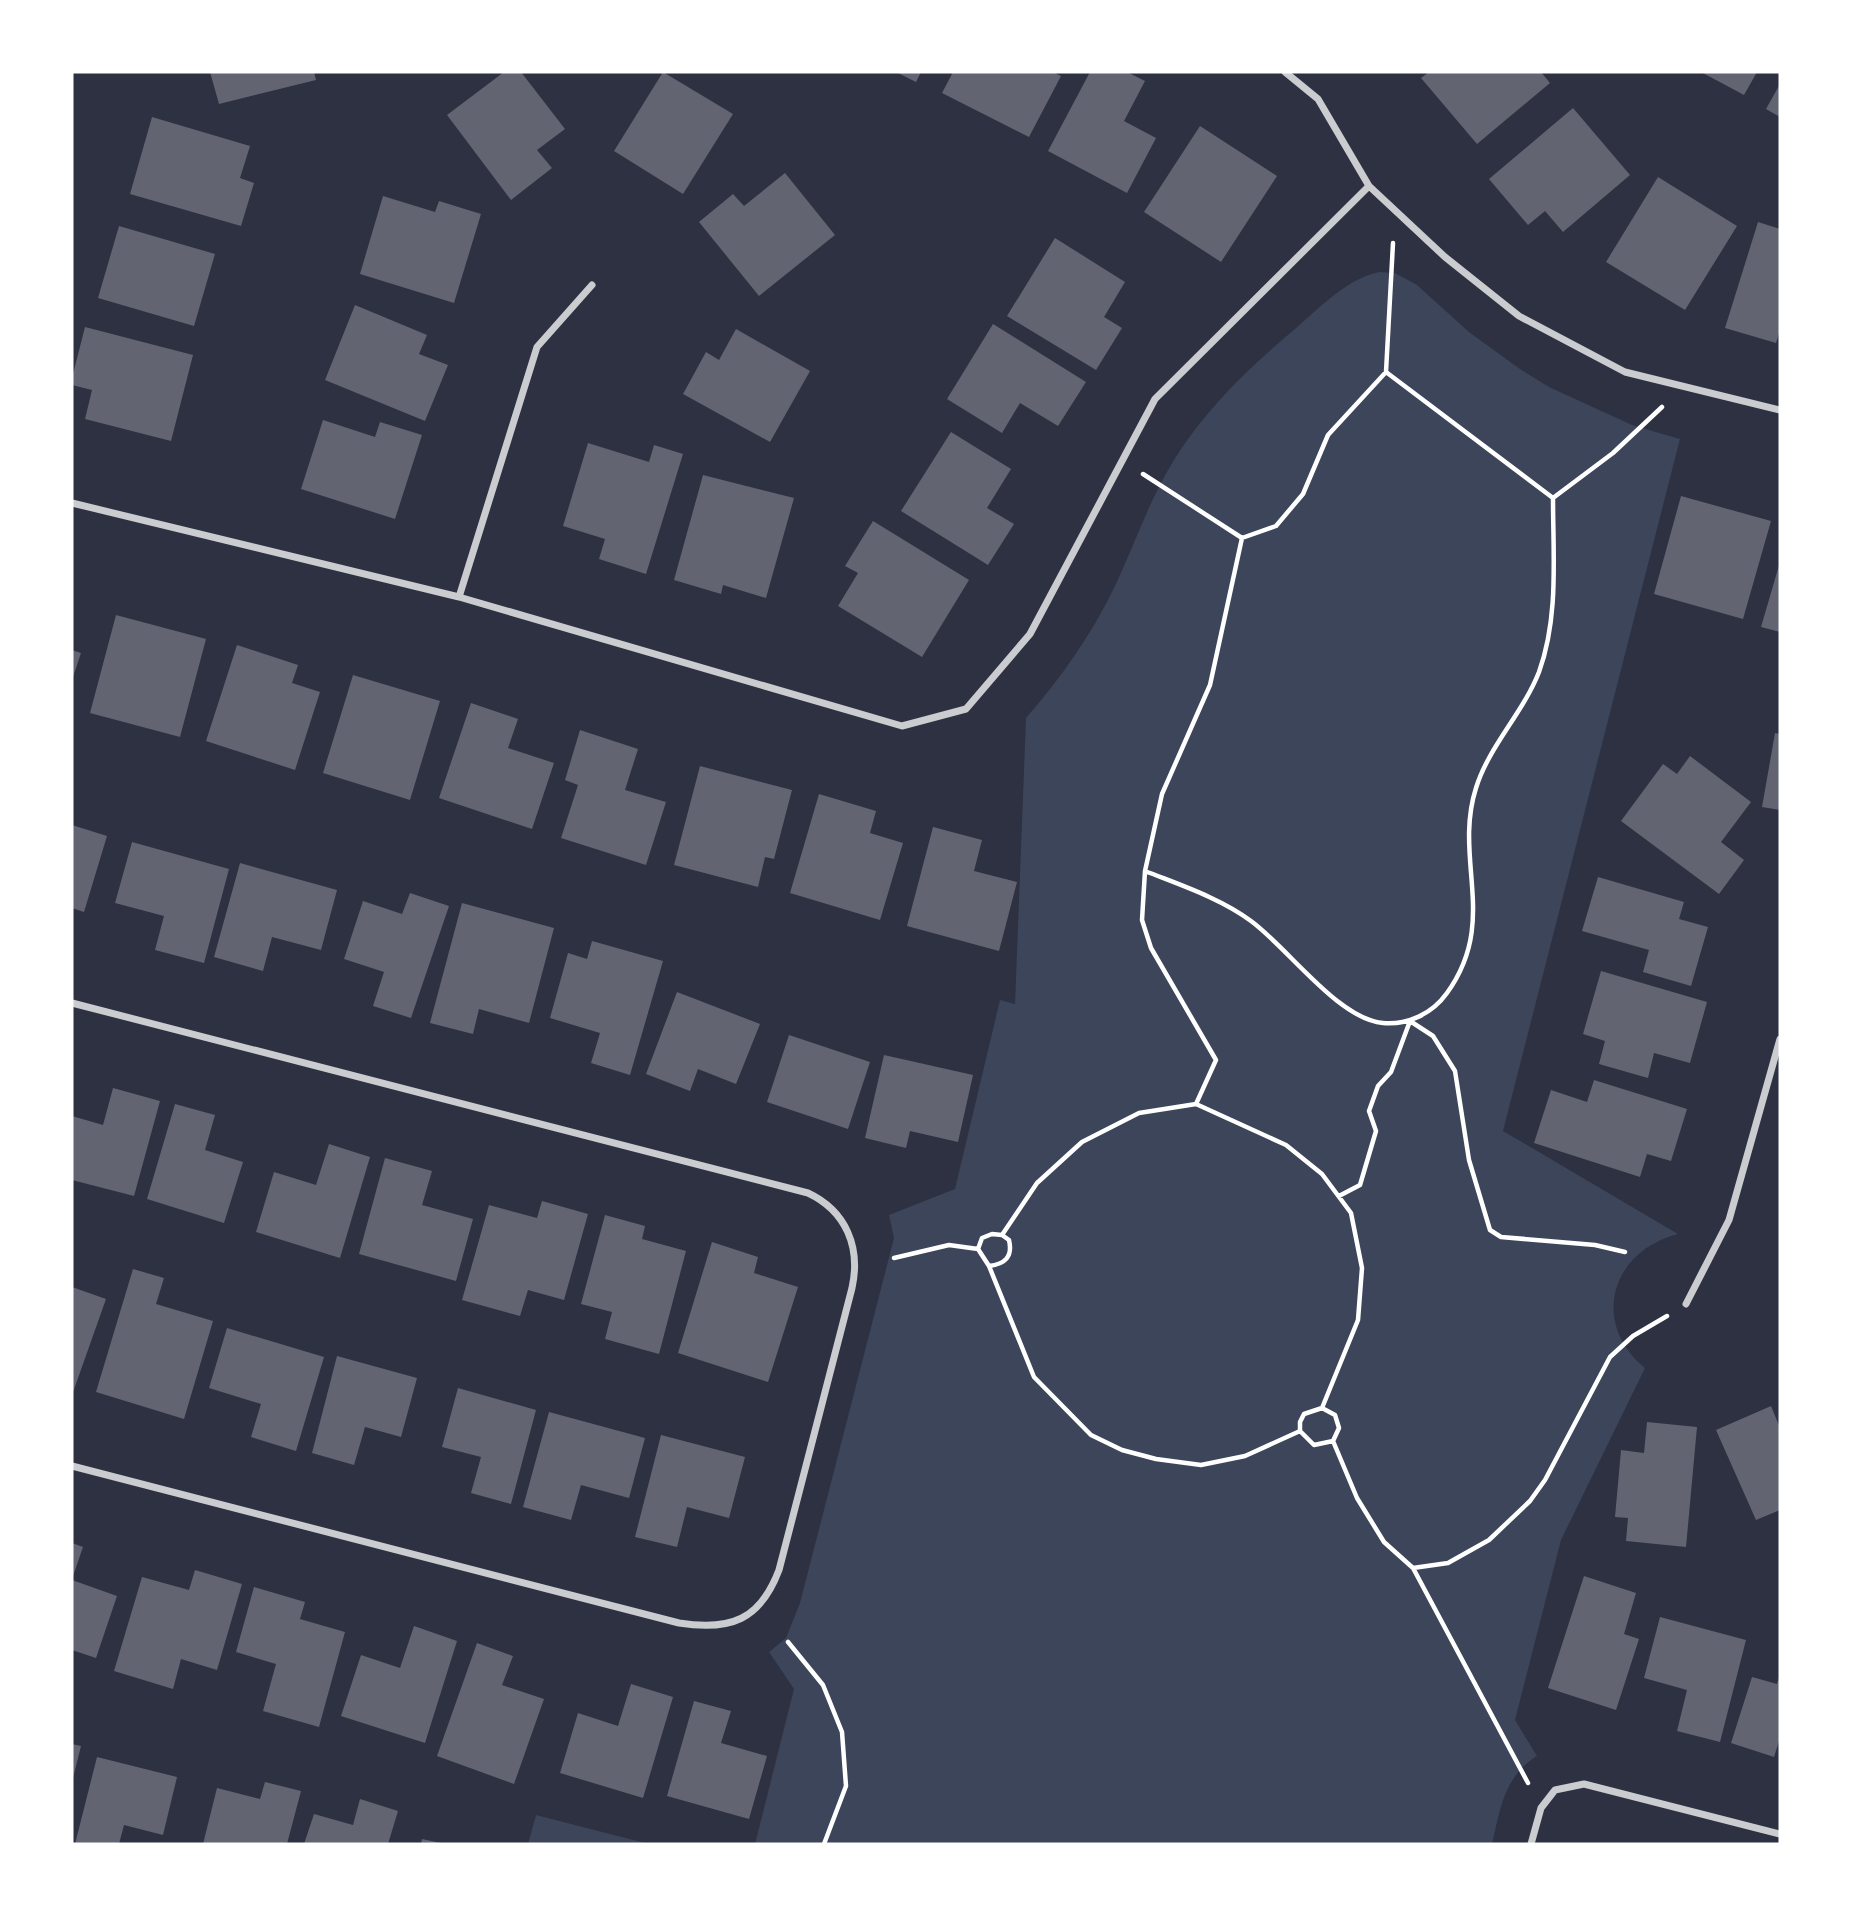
<svg xmlns="http://www.w3.org/2000/svg" width="1852" height="1916" viewBox="0 0 1852 1916" font-family="Helvetica,sans-serif">
<rect width="100%" height="100%" fill="#2d3142"/>
<path fill="#3c4559" d="M 1379,272 L 1395,273 L 1417,285 L 1469,332 L 1520,369 L 1549,387 L 1632,425 L 1680,439 L 1503,1131 L 1678,1234 C 1611,1251 1590,1323 1645,1368 L 1561,1540 L 1515,1720 L 1537,1756 C 1504,1776 1500,1810 1492,1844 L 755,1844 L 794,1689 L 769,1652 L 786,1638 L 800,1603 L 894,1238 L 889,1215 L 955,1189 L 1000,1000 L 1015,1004 L 1026,718 C 1061,678 1092,634 1115,586 C 1135,544 1149,500 1174,460 C 1206,408 1250,367 1296,328 C 1322,306 1345,280 1379,272 Z
M 536,1815 L 649,1844 L 528,1844 Z"/>
<path fill="#626471" d="M 210,72 L 314,72 L 316,80 L 219,104 Z
M 504,72 L 521,72 L 565,129 L 537,150 L 552,168 L 511,200 L 447,115 Z
M 663,72 L 733,114 L 683,194 L 614,151 Z
M 896,72 L 921,72 L 916,82 Z
M 953,72 L 1053,72 L 1061,76 L 1029,137 L 942,93 Z
M 1090,72 L 1127,72 L 1145,81 L 1124,121 L 1156,138 L 1127,193 L 1048,151 Z
M 1429,72 L 1541,72 L 1550,83 L 1477,144 L 1421,78 Z
M 1701,72 L 1757,72 L 1744,95 Z
M 1780,84 L 1780,117 L 1766,109 Z
M 1573,108 L 1630,175 L 1563,232 L 1545,211 L 1528,225 L 1489,179 Z
M 152,117 L 250,146 L 240,178 L 254,183 L 241,226 L 130,194 Z
M 1200,126 L 1277,176 L 1221,262 L 1144,212 Z
M 785,173 L 835,235 L 759,296 L 699,222 L 733,194 L 744,206 Z
M 1658,177 L 1737,226 L 1685,310 L 1606,262 Z
M 383,196 L 435,212 L 439,201 L 481,214 L 454,303 L 360,274 Z
M 1758,222 L 1780,229 L 1780,330 L 1776,343 L 1725,328 Z
M 119,226 L 215,254 L 194,326 L 98,298 Z
M 1055,238 L 1125,282 L 1104,317 L 1122,328 L 1096,370 L 1007,316 Z
M 355,305 L 427,335 L 419,354 L 448,365 L 425,421 L 325,380 Z
M 993,324 L 1086,382 L 1058,426 L 1020,403 L 1002,433 L 947,399 Z
M 85,327 L 193,355 L 171,441 L 85,419 L 92,390 L 72,385 L 72,378 Z
M 736,329 L 810,371 L 770,442 L 683,394 L 706,352 L 719,360 Z
M 323,420 L 375,437 L 380,422 L 422,435 L 395,519 L 301,489 Z
M 951,432 L 1011,469 L 987,508 L 1014,524 L 988,565 L 901,511 Z
M 588,443 L 649,462 L 654,445 L 683,454 L 646,574 L 599,559 L 605,539 L 563,526 Z
M 703,475 L 794,498 L 766,598 L 723,585 L 721,594 L 674,580 Z
M 1681,496 L 1771,521 L 1743,619 L 1654,594 Z
M 873,521 L 969,580 L 922,657 L 838,606 L 858,573 L 845,566 Z
M 1780,562 L 1780,632 L 1761,627 Z
M 116,615 L 206,639 L 180,737 L 90,713 Z
M 237,645 L 298,665 L 292,683 L 320,692 L 295,770 L 206,741 Z
M 72,650 L 81,653 L 72,680 Z
M 353,675 L 440,701 L 410,800 L 323,773 Z
M 471,703 L 518,719 L 508,748 L 554,763 L 532,829 L 439,798 Z
M 580,730 L 638,749 L 625,790 L 666,802 L 646,865 L 561,838 L 578,785 L 565,780 Z
M 1775,733 L 1780,734 L 1780,810 L 1762,807 Z
M 1690,756 L 1751,802 L 1721,842 L 1744,860 L 1719,894 L 1621,821 L 1663,764 L 1677,774 Z
M 700,766 L 792,790 L 774,859 L 765,857 L 758,887 L 674,865 Z
M 819,794 L 876,811 L 870,833 L 903,843 L 880,920 L 790,893 Z
M 72,825 L 107,836 L 84,912 L 72,908 Z
M 933,827 L 982,840 L 974,871 L 1017,882 L 999,951 L 907,926 Z
M 132,842 L 229,869 L 204,963 L 155,950 L 164,916 L 115,903 Z
M 240,863 L 337,890 L 321,950 L 272,937 L 263,971 L 214,957 Z
M 1598,877 L 1684,902 L 1679,919 L 1708,927 L 1691,986 L 1643,972 L 1649,950 L 1582,931 Z
M 410,893 L 449,906 L 411,1018 L 373,1006 L 384,972 L 344,959 L 363,901 L 402,914 Z
M 462,903 L 554,928 L 529,1023 L 479,1009 L 473,1034 L 430,1023 Z
M 592,941 L 663,961 L 630,1075 L 591,1063 L 600,1033 L 550,1018 L 568,953 L 587,959 Z
M 1601,971 L 1707,1002 L 1690,1063 L 1654,1053 L 1648,1078 L 1599,1064 L 1605,1041 L 1583,1034 Z
M 677,992 L 760,1024 L 736,1084 L 698,1069 L 690,1091 L 646,1074 Z
M 789,1035 L 870,1062 L 848,1129 L 767,1102 Z
M 884,1055 L 973,1075 L 958,1142 L 910,1131 L 906,1148 L 865,1138 Z
M 1594,1080 L 1687,1109 L 1671,1161 L 1647,1154 L 1640,1177 L 1534,1143 L 1551,1090 L 1587,1102 Z
M 113,1088 L 160,1101 L 134,1196 L 72,1180 L 72,1116 L 103,1125 Z
M 175,1104 L 215,1115 L 205,1150 L 243,1162 L 224,1223 L 147,1199 Z
M 329,1144 L 370,1157 L 340,1258 L 256,1232 L 274,1172 L 316,1185 Z
M 385,1158 L 432,1171 L 422,1205 L 473,1219 L 456,1281 L 359,1254 Z
M 542,1201 L 588,1214 L 564,1300 L 528,1290 L 520,1316 L 462,1300 L 489,1205 L 537,1218 Z
M 605,1215 L 645,1226 L 642,1239 L 686,1251 L 659,1354 L 605,1339 L 612,1312 L 581,1304 Z
M 712,1242 L 758,1257 L 754,1273 L 798,1287 L 768,1382 L 678,1353 Z
M 133,1269 L 164,1278 L 156,1304 L 213,1321 L 184,1419 L 96,1392 Z
M 72,1287 L 106,1299 L 72,1395 Z
M 227,1328 L 324,1357 L 296,1451 L 251,1437 L 261,1404 L 209,1388 Z
M 337,1356 L 417,1378 L 401,1437 L 365,1427 L 354,1465 L 312,1453 Z
M 458,1388 L 536,1410 L 511,1504 L 471,1493 L 481,1457 L 442,1447 Z
M 1771,1406 L 1780,1428 L 1780,1510 L 1756,1520 L 1716,1430 Z
M 549,1412 L 645,1438 L 629,1498 L 581,1485 L 571,1520 L 523,1507 Z
M 1647,1422 L 1697,1427 L 1686,1547 L 1626,1541 L 1628,1518 L 1615,1517 L 1621,1450 L 1644,1453 Z
M 661,1435 L 745,1457 L 729,1518 L 687,1507 L 677,1547 L 635,1537 Z
M 72,1543 L 83,1547 L 72,1579 Z
M 195,1570 L 242,1584 L 217,1670 L 181,1659 L 173,1689 L 114,1671 L 142,1577 L 189,1590 Z
M 1584,1576 L 1636,1593 L 1624,1634 L 1639,1639 L 1616,1710 L 1548,1688 Z
M 72,1580 L 117,1596 L 96,1658 L 72,1650 Z
M 254,1587 L 305,1602 L 300,1619 L 345,1632 L 319,1727 L 263,1711 L 276,1664 L 236,1652 Z
M 1660,1617 L 1746,1640 L 1720,1742 L 1677,1731 L 1687,1690 L 1644,1678 Z
M 414,1626 L 457,1641 L 425,1743 L 341,1716 L 361,1655 L 400,1668 Z
M 477,1643 L 513,1656 L 502,1685 L 544,1699 L 514,1784 L 437,1756 Z
M 1780,1674 L 1780,1738 L 1774,1757 L 1731,1743 L 1752,1677 L 1777,1684 Z
M 631,1684 L 673,1697 L 643,1798 L 560,1773 L 578,1713 L 618,1726 Z
M 694,1701 L 731,1711 L 721,1743 L 767,1756 L 749,1819 L 667,1796 Z
M 72,1744 L 81,1746 L 73,1778 L 72,1778 Z
M 97,1757 L 177,1777 L 163,1835 L 124,1825 L 119,1844 L 75,1844 Z
M 265,1782 L 301,1791 L 287,1844 L 203,1844 L 217,1788 L 260,1799 Z
M 360,1799 L 398,1811 L 388,1844 L 304,1844 L 314,1814 L 353,1825 Z
M 422,1839 L 441,1843 L 441,1844 L 421,1844 Z"/>
<g fill="none" stroke-linecap="round" stroke-linejoin="round">
<path stroke="#fff" stroke-width="4.5" d="M 1386,372 L 1393,243
M 1143,474 L 1242,538
M 1553,498 L 1613,453 L 1662,407
M 1145,871 C 1180,885 1220,898 1251,921 C 1288,948 1338,1019 1383,1023 C 1408,1025 1432,1014 1447,993 C 1499,921 1453,860 1476,788 C 1489,746 1523,713 1539,672 C 1559,617 1553,556 1553,498 L 1386,372 L 1328,435 L 1303,494 L 1276,526 L 1242,538 L 1210,685 L 1162,794 L 1145,871 L 1142,920 L 1151,948 L 1216,1060 L 1196,1104
M 1339,1196 L 1360,1185 L 1376,1131 L 1369,1111 L 1378,1086 L 1391,1072 L 1410,1021 L 1433,1036 L 1455,1071 L 1469,1160 L 1490,1230 L 1501,1237 L 1595,1245 L 1625,1252
M 978,1249 L 989,1266 L 1034,1377 L 1091,1435 L 1122,1450 L 1156,1459 L 1201,1465 L 1245,1456 L 1300,1431 L 1300,1422 L 1304,1414 L 1322,1408
M 894,1258 L 949,1245 L 978,1249 L 982,1238 L 992,1234 L 1002,1235 L 1037,1183 L 1082,1142 L 1139,1113 L 1196,1104 L 1286,1145 L 1322,1174 L 1351,1213 L 1362,1268 L 1358,1320 L 1322,1408 L 1335,1415 L 1339,1428 L 1333,1441 L 1357,1498 L 1384,1542 L 1413,1568 L 1528,1783
M 989,1266 C 1005,1264 1013,1257 1009,1240 L 1002,1235
M 1300,1431 L 1314,1445 L 1333,1441
M 1413,1568 L 1448,1563 L 1489,1540 L 1530,1501 L 1545,1480 L 1610,1357 L 1633,1336 L 1667,1316
M 788,1642 L 823,1685 L 842,1732 L 846,1786 L 824,1844"/>
<path stroke="#caccd0" stroke-width="7" d="M 1285,72 L 1318,99 L 1369,186 L 1445,257 L 1519,316 L 1625,372 L 1780,410
M 72,503 L 459,597 L 902,726 L 966,709 L 1030,634 L 1155,399 L 1369,186
M 459,597 L 537,347 L 592,285
M 72,1003 L 808,1193 C 846,1211 861,1247 852,1288 L 779,1570 C 760,1620 731,1631 679,1623 L 72,1466
M 1686,1304 L 1729,1220 L 1780,1039
M 1531,1844 L 1541,1808 L 1555,1790 L 1584,1784 L 1780,1834"/>
</g>
<rect width="1852" height="1916" fill="none" stroke="#ffffff" stroke-width="147"/>
</svg>
